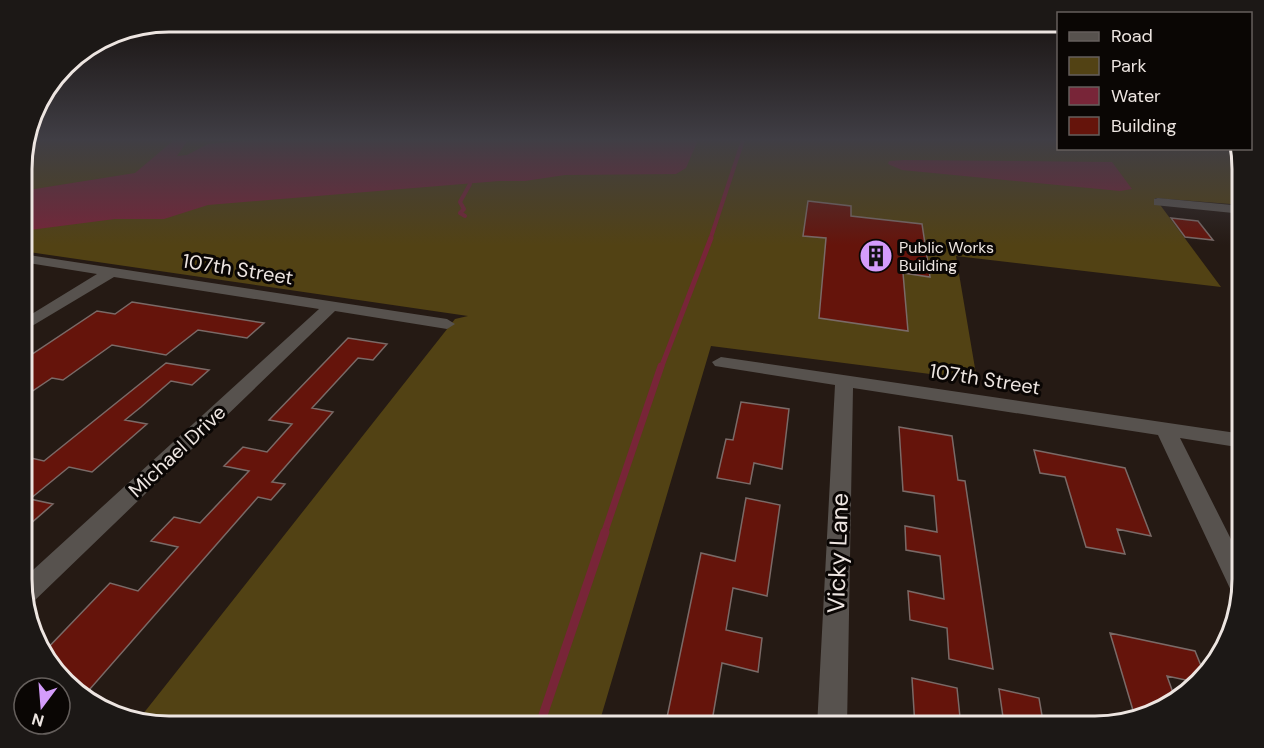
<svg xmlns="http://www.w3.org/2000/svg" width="1264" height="748" viewBox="0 0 1264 748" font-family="'DM Sans',sans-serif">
<rect width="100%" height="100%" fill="#251a14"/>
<path fill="#524214" d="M 25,140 L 1058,140 L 1058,148 L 1239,149 L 1243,159 L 1243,205 L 1155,198 L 1221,287 L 956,256 L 977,380 L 711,346 L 598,727 L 168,727 L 139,719 L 455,319 L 468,316 L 22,251 L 22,150 Z"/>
<path fill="#782538" d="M 174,140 L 187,141 L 177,156 L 187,155 L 208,144 L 257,140 L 698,140 L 686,168 L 676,174 L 565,175 L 525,181 L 499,181 L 208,205 L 164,219 L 115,219 L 22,231 L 22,191 L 135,173 Z
M 904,160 L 1112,162 L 1132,189 L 1120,191 L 902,170 L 888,164 L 889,161 Z"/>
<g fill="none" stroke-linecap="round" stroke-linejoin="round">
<path stroke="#782538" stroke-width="4" d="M 465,216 L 460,213 L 464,209 L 460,202 L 470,184
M 710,240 L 743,140"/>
<path stroke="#782538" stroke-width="5" d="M 661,368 L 711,238"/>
<path stroke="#782538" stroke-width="7" d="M 604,534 L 661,366"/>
<path stroke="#782538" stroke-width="9" d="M 539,727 L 605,532"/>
</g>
<path fill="#65140b" stroke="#7a6a67" stroke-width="1.5" d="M 808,201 L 851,206 L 851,216 L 922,224 L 930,277 L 903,273 L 908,331 L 819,318 L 826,238 L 803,236 Z
M 1171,218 L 1198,221 L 1213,240 L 1185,237 Z
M 132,302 L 264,323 L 247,338 L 198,330 L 166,355 L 112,345 L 63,380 L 52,378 L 22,398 L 22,361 L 97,311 L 115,314 Z
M 348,338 L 387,344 L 373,360 L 358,358 L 312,408 L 333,412 L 272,482 L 285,484 L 271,500 L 258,497 L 83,697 L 46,661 L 43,653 L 110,583 L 138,591 L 178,547 L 151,541 L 174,517 L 200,523 L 249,471 L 224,466 L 243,447 L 267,452 L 292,424 L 269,420 Z
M 166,363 L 209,370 L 192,385 L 171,381 L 141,407 L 125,420 L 147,424 L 92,472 L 69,467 L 30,499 L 53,504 L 22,531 L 22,456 L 44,461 Z
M 741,402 L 789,409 L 782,469 L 754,463 L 750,484 L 717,478 L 726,439 L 733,440 Z
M 899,427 L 952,436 L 958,480 L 965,481 L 993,669 L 949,659 L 947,628 L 910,620 L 908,591 L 944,599 L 940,556 L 906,550 L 905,526 L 937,532 L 934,496 L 903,491 Z
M 1034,450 L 1125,468 L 1151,536 L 1117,529 L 1125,554 L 1086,547 L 1065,477 L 1040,473 Z
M 746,498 L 780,505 L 767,596 L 733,588 L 726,630 L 762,638 L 758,672 L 722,663 L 711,727 L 665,727 L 701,553 L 735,561 Z
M 1110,633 L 1195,651 L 1204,673 L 1195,682 L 1167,676 L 1176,701 L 1170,707 L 1135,717 Z
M 912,678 L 957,688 L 961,727 L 915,727 Z
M 999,689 L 1039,698 L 1044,727 L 1004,724 Z"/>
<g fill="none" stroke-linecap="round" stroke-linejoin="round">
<path fill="#57524e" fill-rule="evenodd" d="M 1158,198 L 1243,206 L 1243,214 L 1154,205 L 1154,199 Z
M 22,254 L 447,319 L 455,324 L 447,329 L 335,311 L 31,604 L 25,606 L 22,580 L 319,309 L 114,277 L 22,332 L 22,320 L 97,274 L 22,262 Z
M 721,357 L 1243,434 L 1243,448 L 1180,438 L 1243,563 L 1243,589 L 1240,599 L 1234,597 L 1158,435 L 853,388 L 847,727 L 817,727 L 835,385 L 715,366 L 712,362 Z"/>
</g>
<linearGradient id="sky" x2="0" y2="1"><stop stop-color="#140e0b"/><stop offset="0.57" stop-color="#403e45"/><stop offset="1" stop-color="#403e45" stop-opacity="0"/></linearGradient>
<rect width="1264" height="245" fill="url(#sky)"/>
<defs>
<g id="building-disc" transform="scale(1.725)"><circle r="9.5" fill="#d49cfb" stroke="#0a0604"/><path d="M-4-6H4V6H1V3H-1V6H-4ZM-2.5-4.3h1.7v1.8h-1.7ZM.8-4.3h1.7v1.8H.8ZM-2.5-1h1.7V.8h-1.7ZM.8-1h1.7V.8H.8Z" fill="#111"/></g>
</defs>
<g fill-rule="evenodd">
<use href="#building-disc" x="876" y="256"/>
</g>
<g text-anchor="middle" stroke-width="6" stroke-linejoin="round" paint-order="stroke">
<g font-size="16" fill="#ede5e1" stroke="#0a0604" text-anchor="start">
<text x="899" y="253">Public Works<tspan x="899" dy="18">Building</tspan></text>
</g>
<g font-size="20" fill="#ede5e1" stroke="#0a0604">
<text transform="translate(238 269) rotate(9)" y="7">107th Street</text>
<text transform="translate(985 379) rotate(9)" y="7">107th Street</text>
<text transform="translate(177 451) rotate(-43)" y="7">Michael Drive</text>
</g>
<g font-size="24" fill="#ede5e1" stroke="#0a0604">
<text transform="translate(838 553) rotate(-88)" y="8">Vicky Lane</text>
</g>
</g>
<path d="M0 0H1264V748H0ZM169 32H1095A137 137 0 0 1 1232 169V579A137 137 0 0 1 1095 716H169A137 137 0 0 1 32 579V169A137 137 0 0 1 169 32Z" fill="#1c1816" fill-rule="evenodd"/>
<path fill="none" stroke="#ede5e1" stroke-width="3" d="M169 32H1095A137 137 0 0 1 1232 169V579A137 137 0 0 1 1095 716H169A137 137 0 0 1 32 579V169A137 137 0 0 1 169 32Z"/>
<rect x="1057" y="12" width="195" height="138" fill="#0a0604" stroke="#655f5c" stroke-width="1.5"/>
<rect x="1069" y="32" width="30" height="9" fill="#57524e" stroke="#655f5c" stroke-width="1.5"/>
<text x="1111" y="42" font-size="18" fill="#ede5e1">Road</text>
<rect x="1069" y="57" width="30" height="18" fill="#524214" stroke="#655f5c" stroke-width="1.5"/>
<text x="1111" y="72" font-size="18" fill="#ede5e1">Park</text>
<rect x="1069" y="87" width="30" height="18" fill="#782538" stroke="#655f5c" stroke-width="1.5"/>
<text x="1111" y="102" font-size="18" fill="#ede5e1">Water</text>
<rect x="1069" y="117" width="30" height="18" fill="#65140b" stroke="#655f5c" stroke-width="1.5"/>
<text x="1111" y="132" font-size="18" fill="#ede5e1">Building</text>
<g transform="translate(42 706) rotate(196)"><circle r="28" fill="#0a0604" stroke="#655f5c" stroke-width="1.5"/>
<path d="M0-4.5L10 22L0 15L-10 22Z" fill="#d49cfb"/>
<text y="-9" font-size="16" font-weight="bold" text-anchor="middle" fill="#ede5e1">N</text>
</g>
</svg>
